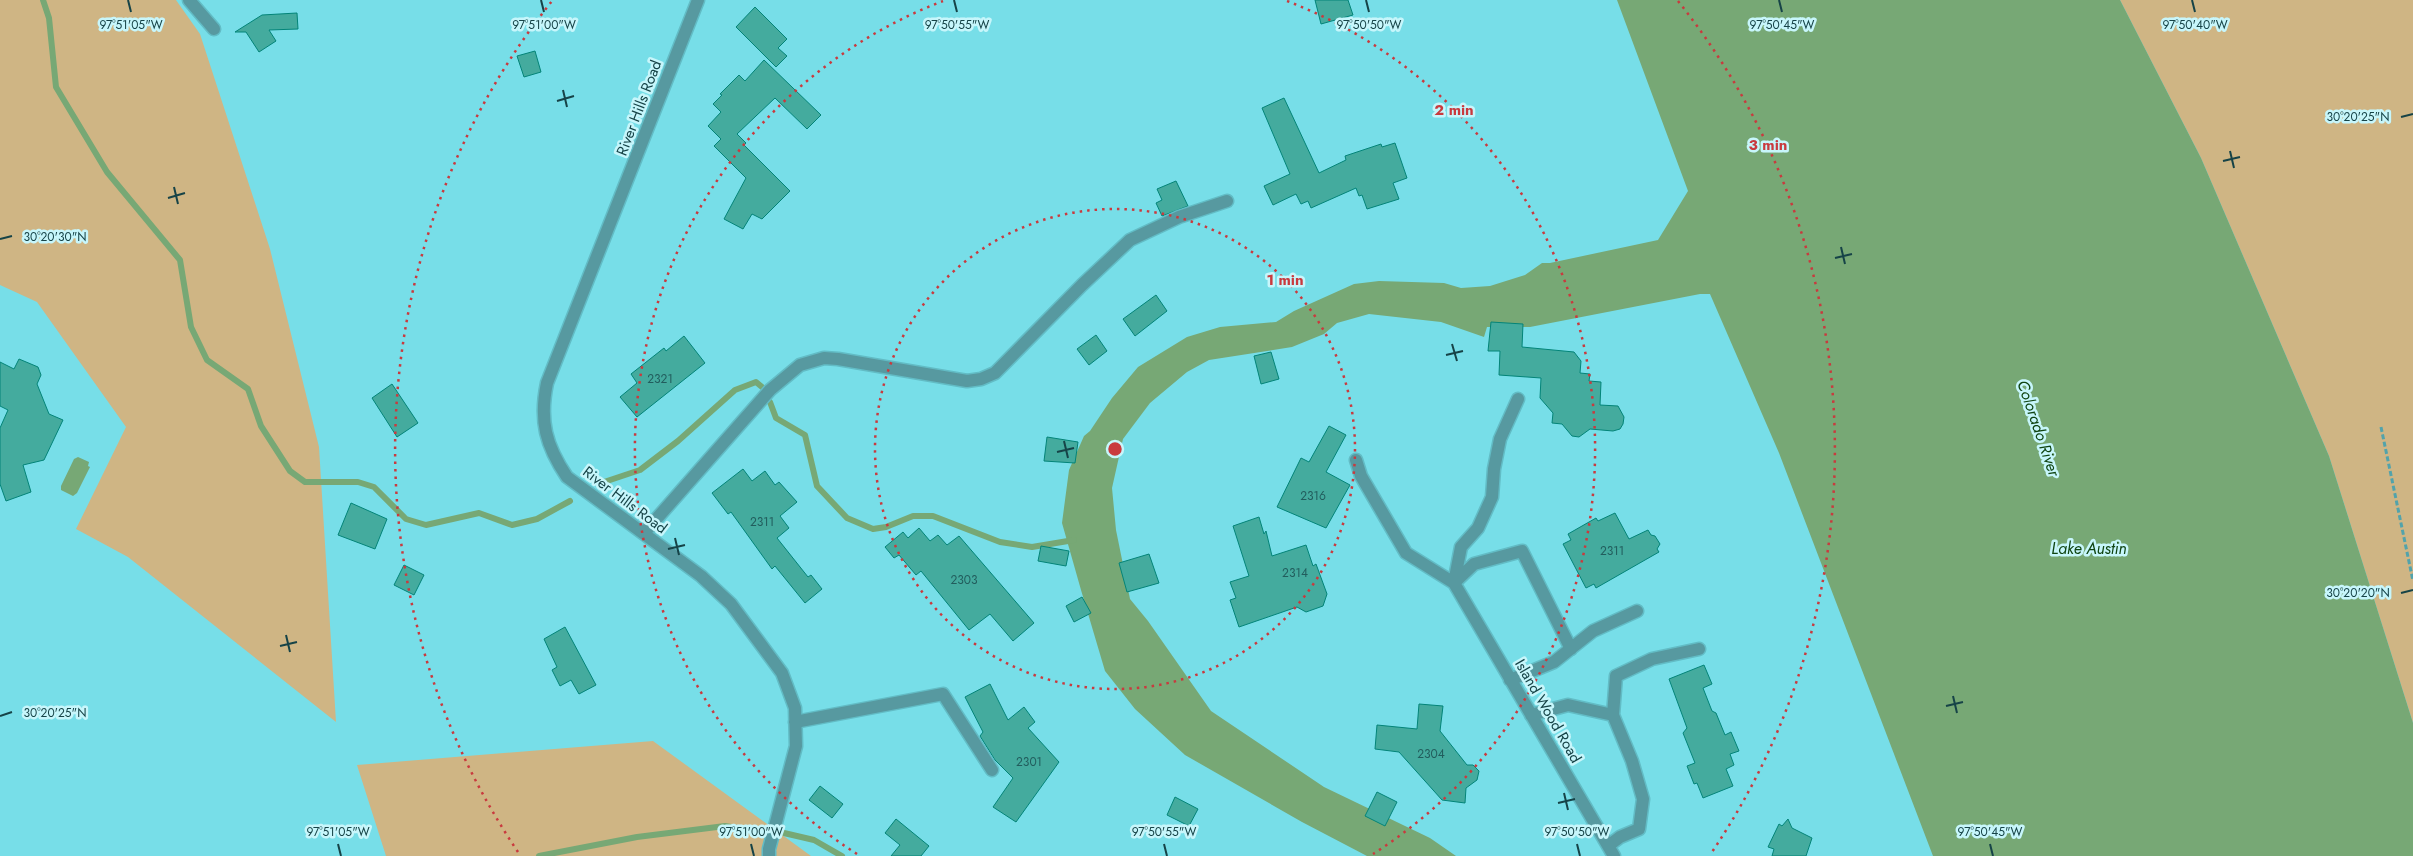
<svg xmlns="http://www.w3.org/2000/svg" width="2413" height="856" viewBox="0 0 2413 856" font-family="Jost,sans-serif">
<rect width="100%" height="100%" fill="#77dee8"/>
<path fill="#cfb584" d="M 0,0 L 176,0 L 200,34 L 270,249 L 319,447 L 336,722 L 128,557 L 76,529 L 126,427 L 37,302 L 0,285 Z
M 2120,0 L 2413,0 L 2413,723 L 2329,456 L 2201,158 Z
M 653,741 L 811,856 L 386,856 L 357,765 Z"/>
<path fill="#77a875" d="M 1617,0 L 2120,0 L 2201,158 L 2329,456 L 2413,723 L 2413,856 L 1933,856 L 1779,453 L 1710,294 L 1700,294 L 1530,327 L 1487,327 L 1484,337 L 1441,322 L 1369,314 L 1337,323 L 1324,334 L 1292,347 L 1209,360 L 1187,372 L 1150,403 L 1123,439 L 1112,488 L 1116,530 L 1130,599 L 1148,621 L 1211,711 L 1324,787 L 1430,838 L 1456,856 L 1367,856 L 1302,822 L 1185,755 L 1135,709 L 1105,671 L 1081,590 L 1062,523 L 1069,470 L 1084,436 L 1090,431 L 1112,398 L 1138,367 L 1187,337 L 1220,327 L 1276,322 L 1294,311 L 1354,284 L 1379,281 L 1444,283 L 1461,288 L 1490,286 L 1525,275 L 1542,263 L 1550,263 L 1658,240 L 1688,191 Z
M 78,457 L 89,462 L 88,466 L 90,467 L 77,493 L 73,496 L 61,490 L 61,486 L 74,459 Z"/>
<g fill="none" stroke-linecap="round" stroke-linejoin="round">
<path stroke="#77a875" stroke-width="6" d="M 43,0 L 49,18 L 56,87 L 107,172 L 180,260 L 191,327 L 207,360 L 248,389 L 261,426 L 290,471 L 305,482 L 358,482 L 374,487 L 406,519 L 426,525 L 479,513 L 512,525 L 537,519 L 570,501
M 770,402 L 776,418 L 805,435 L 817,486 L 847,518 L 873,529 L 886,527 L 913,516 L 933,516 L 1000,542 L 1032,547 L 1074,540
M 604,482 L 640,470 L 678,441 L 735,390 L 756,382 L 762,387
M 784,833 L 814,840 L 842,856
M 539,856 L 637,837 L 725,826 L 756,831"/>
</g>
<path fill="#44ab9e" stroke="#038478" d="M 1315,0 L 1348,0 L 1353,15 L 1321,24 Z
M 755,7 L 787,39 L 778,48 L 787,56 L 776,67 L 736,27 Z
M 297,13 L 298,29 L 269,30 L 276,41 L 259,52 L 246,32 L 235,32 L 262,15 Z
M 535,51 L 541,72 L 524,77 L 517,56 Z
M 764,60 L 821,115 L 807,129 L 775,98 L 737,134 L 746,143 L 744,145 L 790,191 L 762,219 L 752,214 L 743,229 L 724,219 L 746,178 L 714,146 L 721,139 L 708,126 L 721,112 L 713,104 L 722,95 L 720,94 L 739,75 L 745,81 Z
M 1284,98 L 1319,173 L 1346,160 L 1345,156 L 1381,144 L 1382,147 L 1395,143 L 1407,178 L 1393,183 L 1399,199 L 1367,209 L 1362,195 L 1359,196 L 1356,188 L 1311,208 L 1308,201 L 1301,204 L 1296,194 L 1273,205 L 1264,186 L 1290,174 L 1262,108 Z
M 1176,181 L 1188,206 L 1162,216 L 1156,203 L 1162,200 L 1157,189 Z
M 1156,295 L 1167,311 L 1135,336 L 1123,319 Z
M 1491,322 L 1523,324 L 1522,347 L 1574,352 L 1581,361 L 1580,373 L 1590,374 L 1589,381 L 1601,382 L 1600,405 L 1618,406 L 1624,417 L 1623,424 L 1620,429 L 1613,431 L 1590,429 L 1579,437 L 1572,436 L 1562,424 L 1552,423 L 1553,413 L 1540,398 L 1541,378 L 1499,375 L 1500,351 L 1488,351 Z
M 1096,335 L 1107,351 L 1089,365 L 1077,349 Z
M 684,336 L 705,363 L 637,417 L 620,397 L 637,383 L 631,374 L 664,348 L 666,351 Z
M 1271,352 L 1279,379 L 1261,384 L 1254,356 Z
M 19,359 L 38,367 L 41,375 L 37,384 L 49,414 L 63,420 L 44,460 L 23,465 L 31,492 L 6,501 L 0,484 L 0,428 L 8,410 L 0,406 L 0,362 L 14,369 Z
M 392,384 L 418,423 L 397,437 L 372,398 Z
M 1329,426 L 1346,435 L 1326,472 L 1350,485 L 1326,528 L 1277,507 L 1301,458 L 1309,462 Z
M 1047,437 L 1078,442 L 1075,463 L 1044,461 Z
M 743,469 L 752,481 L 765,471 L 775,485 L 779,482 L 797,502 L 780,516 L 789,528 L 777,538 L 808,577 L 811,575 L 822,589 L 805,603 L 775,566 L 772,569 L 731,512 L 728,514 L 712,493 Z
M 351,503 L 387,519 L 375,549 L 338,535 Z
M 1615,513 L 1629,539 L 1648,530 L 1651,535 L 1655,536 L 1660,544 L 1657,549 L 1659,552 L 1596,588 L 1594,584 L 1586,588 L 1563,544 L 1571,540 L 1568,534 L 1596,518 L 1598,521 Z
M 1259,517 L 1264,534 L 1266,531 L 1272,556 L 1306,545 L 1313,566 L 1316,564 L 1327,594 L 1323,606 L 1306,612 L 1297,607 L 1239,627 L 1230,600 L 1236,598 L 1230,582 L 1249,576 L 1233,526 Z
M 919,528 L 930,541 L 938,535 L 947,545 L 959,536 L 1034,623 L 1013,641 L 990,614 L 969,630 L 921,571 L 916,575 L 899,555 L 894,558 L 885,547 L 903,532 L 908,538 Z
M 1041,546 L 1069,551 L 1066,566 L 1038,561 Z
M 1149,554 L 1159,583 L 1127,592 L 1119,563 Z
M 404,565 L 424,575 L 414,595 L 394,585 Z
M 1082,597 L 1091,613 L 1074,622 L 1066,606 Z
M 565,627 L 596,685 L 579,694 L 571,680 L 560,686 L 552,670 L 557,667 L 544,639 Z
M 1704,665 L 1712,684 L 1703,688 L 1712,711 L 1716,713 L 1725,735 L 1731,732 L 1739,751 L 1730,754 L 1734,765 L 1726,769 L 1733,786 L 1703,798 L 1697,783 L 1694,784 L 1687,766 L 1695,763 L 1683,733 L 1687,728 L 1669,679 Z
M 990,684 L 1008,720 L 1024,707 L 1035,722 L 1028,728 L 1059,762 L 1016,822 L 993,807 L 1013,778 L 995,760 L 980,736 L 983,732 L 965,697 Z
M 1419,704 L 1443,706 L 1440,731 L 1467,765 L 1473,765 L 1479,771 L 1477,780 L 1466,788 L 1465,803 L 1442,800 L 1399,752 L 1375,749 L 1377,725 L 1417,729 Z
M 820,786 L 843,804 L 832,818 L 809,800 Z
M 1377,792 L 1397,802 L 1385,826 L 1365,816 Z
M 1175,797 L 1198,809 L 1189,826 L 1167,815 Z
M 896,819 L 929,846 L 921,856 L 891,856 L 900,845 L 885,833 Z
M 1788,819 L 1792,828 L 1812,838 L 1806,856 L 1772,856 L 1774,849 L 1768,847 L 1779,824 L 1782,826 Z"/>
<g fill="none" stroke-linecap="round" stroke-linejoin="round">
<g stroke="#62bcc5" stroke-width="15">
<path id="minor" d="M 189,0 L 214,29
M 698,0 L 547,383 C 539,421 546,446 567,477 L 701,576 L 731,604 L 782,673 L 795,708 L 796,746 L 769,849 L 769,856
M 1356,460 L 1361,476 L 1406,553 L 1454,583 L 1614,856
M 644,533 L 770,390 L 800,365 L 824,358 L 838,359 L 967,381 L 981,379 L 995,373 L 1082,285 L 1130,240 L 1179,217 L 1227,201
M 1454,583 L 1461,547 L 1478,528 L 1492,497 L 1494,469 L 1500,439 L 1518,399
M 1454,583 L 1474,564 L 1522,551 L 1571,649
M 1510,680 L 1554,662 L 1593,631 L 1637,611
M 1531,715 L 1568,705 L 1613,715 L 1632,761 L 1643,799 L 1639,829 L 1620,837 L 1608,846
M 1613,715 L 1616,676 L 1652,659 L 1699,649
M 795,722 L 943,694 L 992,770"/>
</g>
<path stroke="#52a3ab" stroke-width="3" stroke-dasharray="5 2.5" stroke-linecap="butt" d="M 2381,427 L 2413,581"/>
<use href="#minor" stroke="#5799a0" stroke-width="12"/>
</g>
<path fill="none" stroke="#164347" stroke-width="2" d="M 128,0 L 131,12M 541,0 L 544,12M 954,0 L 957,12M 1366,0 L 1369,12M 1779,0 L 1782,12M 2192,0 L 2195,12M 563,90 L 567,107M 557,101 L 574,96M 2401,117 L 2413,114M 2230,151 L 2234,168M 2223,161 L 2240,157M 174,187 L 178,204M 168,198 L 185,193M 0,239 L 12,236M 1841,247 L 1845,264M 1835,258 L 1852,254M 1452,344 L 1457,361M 1446,355 L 1463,351M 1064,441 L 1068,458M 1057,452 L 1074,448M 675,538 L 679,555M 668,549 L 685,545M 2401,593 L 2413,590M 286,635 L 290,652M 280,646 L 297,642M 1953,696 L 1957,713M 1946,706 L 1963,702M 0,716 L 12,712M 1564,793 L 1568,810M 1558,803 L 1575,799M 338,844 L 341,856M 751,844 L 754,856M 1164,844 L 1167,856M 1577,844 L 1580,856M 1990,844 L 1993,856"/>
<g fill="none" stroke="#c93a3e" stroke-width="2.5" stroke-dasharray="2.5 5">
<circle cx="1115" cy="449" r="240"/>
<path d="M857 854A480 480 0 0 1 943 1M1287 1A480 480 0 0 1 1373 854"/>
<path d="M518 852A720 720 0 0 1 552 1M1678 1A720 720 0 0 1 1712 852"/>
</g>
<g text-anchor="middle" stroke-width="5" stroke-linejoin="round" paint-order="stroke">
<g font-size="12" fill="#225d5d">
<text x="660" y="383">2321</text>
<text x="1313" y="500">2316</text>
<text x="762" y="526">2311</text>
<text x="1612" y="555">2311</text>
<text x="1295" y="577">2314</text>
<text x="964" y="584">2303</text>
<text x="1431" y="758">2304</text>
<text x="1029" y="766">2301</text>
</g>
<g font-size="15" fill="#164347" stroke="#c7f6fb">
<text transform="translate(639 108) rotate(-69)" y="5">River Hills Road</text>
<text transform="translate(625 500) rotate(37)" y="5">River Hills Road</text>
<text transform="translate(1548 711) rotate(60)" y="5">Island Wood Road</text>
</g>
<g font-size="16" font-style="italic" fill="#0f4411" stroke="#c7f6fb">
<text transform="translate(2039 428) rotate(71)" y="6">Colorado River</text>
<text x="2089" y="554">Lake Austin</text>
</g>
</g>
<g font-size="12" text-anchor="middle" fill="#164347" stroke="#c7f6fb" stroke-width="5" stroke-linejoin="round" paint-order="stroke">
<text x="131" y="29">97°51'05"W</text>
<text x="544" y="29">97°51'00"W</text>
<text x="957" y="29">97°50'55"W</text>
<text x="1369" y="29">97°50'50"W</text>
<text x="1782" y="29">97°50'45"W</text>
<text x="2195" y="29">97°50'40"W</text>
<text x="2358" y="121">30°20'25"N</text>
<text x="55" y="241">30°20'30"N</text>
<text x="2358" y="597">30°20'20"N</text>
<text x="55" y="717">30°20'25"N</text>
<text x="338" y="836">97°51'05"W</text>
<text x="751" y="836">97°51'00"W</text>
<text x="1164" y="836">97°50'55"W</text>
<text x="1577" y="836">97°50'50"W</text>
<text x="1990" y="836">97°50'45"W</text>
</g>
<circle cx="1115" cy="449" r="8" fill="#c93a3e" stroke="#c7f6fb" stroke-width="2.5"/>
<g font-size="15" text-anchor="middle" font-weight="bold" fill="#c93a3e" stroke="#c7f6fb" stroke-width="5" stroke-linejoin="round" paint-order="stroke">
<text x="1454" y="115">2 min</text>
<text x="1768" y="150">3 min</text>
<text x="1285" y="285">1 min</text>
</g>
</svg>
